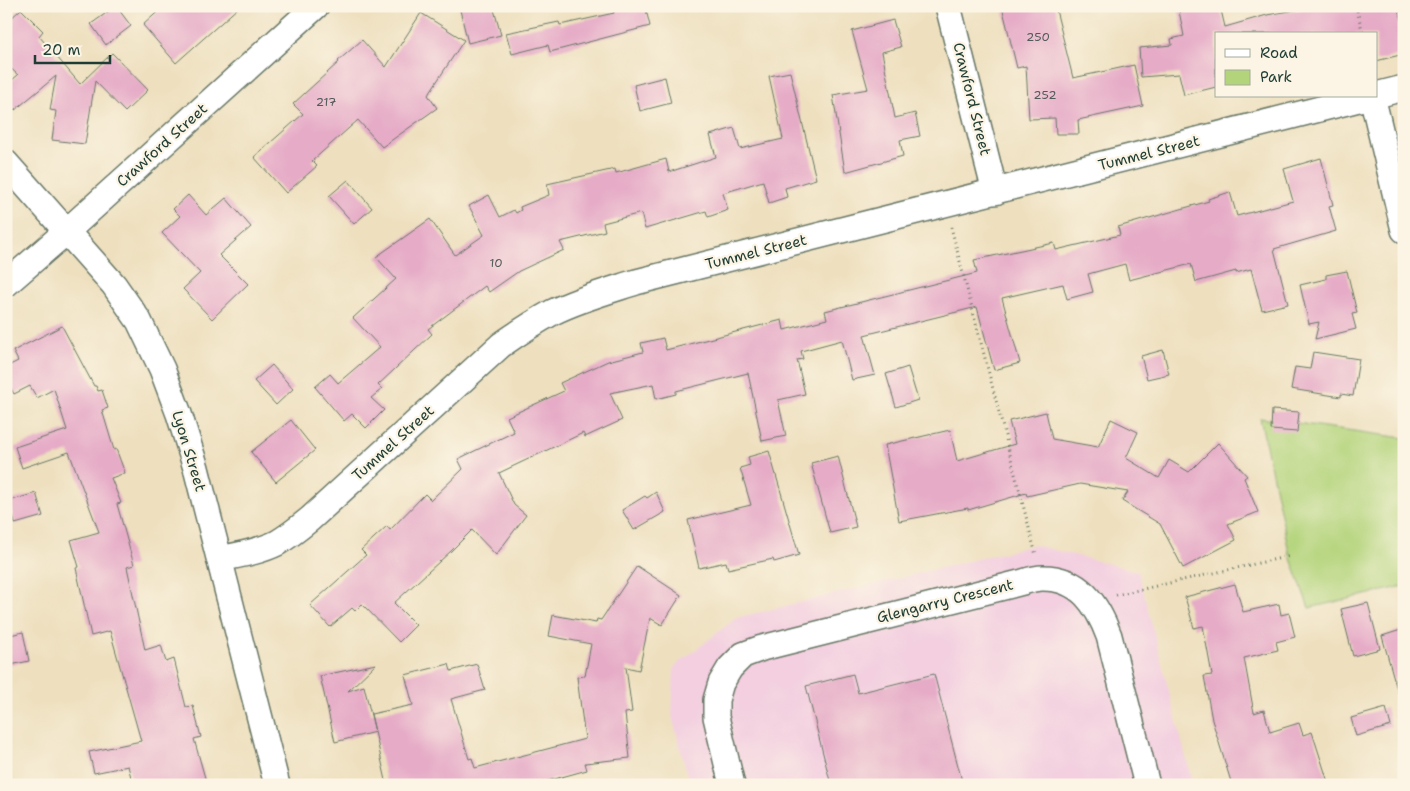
<svg xmlns="http://www.w3.org/2000/svg" width="1410" height="791" viewBox="0 0 1410 791" font-family="'Shantell Sans',sans-serif">
<rect width="100%" height="100%" fill="#fcf5e5"/>
<filter id="ink" filterUnits="userSpaceOnUse"><feTurbulence type="fractalNoise" baseFrequency=".02" numOctaves="2"/><feDisplacementMap in="SourceGraphic" scale="10" xChannelSelector="R" yChannelSelector="G"/><feConvolveMatrix kernelMatrix="1 2 1 2 8 2 1 2 1" color-interpolation-filters="sRGB"/></filter>
<filter id="wash" filterUnits="userSpaceOnUse"><feTurbulence type="fractalNoise" baseFrequency=".0096" numOctaves="4" result="noise"/><feDisplacementMap in="SourceGraphic" scale="20" xChannelSelector="R" yChannelSelector="G"/><feGaussianBlur stdDeviation="1.12" result="paint"/><feColorMatrix in="noise" values="0 0 0 0 0 0 0 0 0 0 0 0 0 0 0 0 0 1.4 0 .05"/><feComposite in="paint" operator="in"/></filter>
<g filter="url(#wash)">
<rect width="100%" height="100%" fill="#eee0bf"/>
<path fill="#f3cfe0" d="M 1034,545 L 1138,571 L 1193,785 L 690,785 L 672,716 L 674,667 L 736,618 Z"/>
<path fill="#b4d47c" stroke="#6a8858" d="M 1260,418 L 1404,438 L 1404,586 L 1309,608 L 1290,556 Z"/>
<g id="blocks">
<path fill="#e6acc7" d="M 116,6 L 131,26 L 106,45 L 91,24 Z
M 164,6 L 240,6 L 176,63 L 143,25 Z
M 459,6 L 493,6 L 501,35 L 468,43 Z
M 612,6 L 645,6 L 650,26 L 550,52 L 548,45 L 512,54 L 506,33 L 559,22 L 560,25 L 614,13 Z
M 1002,6 L 1055,6 L 1073,78 L 1134,65 L 1143,106 L 1078,120 L 1079,134 L 1056,134 L 1055,118 L 1029,119 L 1026,66 L 1017,68 Z
M 1178,6 L 1220,6 L 1225,27 L 1267,15 L 1318,6 L 1398,6 L 1404,28 L 1404,54 L 1376,61 L 1376,34 L 1216,34 L 1216,87 L 1184,95 L 1179,74 L 1141,77 L 1139,48 L 1172,45 L 1171,39 L 1184,36 Z
M 21,9 L 43,31 L 39,36 L 80,84 L 112,53 L 148,90 L 125,112 L 95,81 L 85,144 L 52,140 L 56,111 L 50,110 L 56,76 L 15,110 L 6,101 L 6,85 L 18,75 L 6,64 L 6,23 Z
M 421,13 L 464,40 L 428,95 L 437,108 L 382,147 L 358,120 L 312,161 L 317,166 L 286,193 L 254,157 L 303,114 L 293,104 L 339,62 L 338,61 L 362,40 L 386,67 Z
M 893,20 L 901,47 L 882,52 L 895,118 L 915,113 L 920,136 L 900,140 L 903,156 L 845,172 L 833,95 L 868,89 L 852,31 Z
M 790,72 L 816,179 L 785,188 L 787,197 L 769,203 L 763,181 L 723,193 L 728,210 L 708,217 L 706,211 L 645,229 L 641,213 L 603,223 L 605,231 L 560,242 L 564,250 L 519,271 L 489,292 L 485,286 L 428,329 L 432,334 L 378,385 L 382,389 L 371,398 L 384,410 L 366,428 L 352,414 L 344,421 L 315,387 L 330,374 L 338,383 L 380,347 L 353,318 L 396,279 L 376,257 L 430,219 L 455,255 L 484,235 L 469,206 L 489,195 L 500,217 L 514,210 L 516,213 L 521,210 L 520,207 L 549,195 L 547,184 L 615,169 L 616,173 L 666,159 L 669,172 L 716,157 L 710,135 L 734,128 L 740,149 L 783,139 L 769,76 Z
M 665,77 L 671,103 L 640,111 L 634,85 Z
M 1321,158 L 1333,205 L 1329,206 L 1336,231 L 1274,249 L 1288,304 L 1262,310 L 1251,269 L 1236,273 L 1236,271 L 1196,282 L 1191,264 L 1129,280 L 1125,264 L 1088,274 L 1093,292 L 1067,299 L 1063,284 L 1002,298 L 1020,363 L 994,370 L 977,307 L 864,335 L 875,375 L 852,380 L 842,340 L 801,351 L 803,359 L 797,360 L 805,394 L 778,400 L 786,436 L 762,441 L 748,373 L 676,391 L 676,394 L 656,399 L 653,384 L 610,393 L 622,420 L 585,437 L 583,433 L 499,473 L 514,505 L 526,515 L 496,555 L 472,530 L 451,551 L 394,603 L 416,625 L 399,642 L 362,604 L 355,611 L 352,608 L 330,627 L 310,605 L 366,555 L 361,550 L 387,526 L 390,530 L 425,494 L 431,500 L 463,469 L 458,459 L 514,432 L 507,417 L 564,391 L 560,383 L 608,361 L 643,352 L 641,343 L 663,338 L 666,350 L 782,320 L 784,330 L 827,319 L 825,311 L 977,273 L 974,260 L 1054,243 L 1056,250 L 1120,235 L 1118,227 L 1209,201 L 1208,199 L 1230,192 L 1237,216 L 1293,201 L 1284,169 Z
M 348,180 L 372,208 L 354,224 L 329,196 Z
M 188,195 L 206,215 L 226,198 L 251,227 L 219,255 L 248,284 L 212,319 L 183,289 L 200,273 L 162,233 L 180,216 L 173,209 Z
M 1347,271 L 1357,313 L 1352,314 L 1356,329 L 1315,339 L 1319,322 L 1309,324 L 1300,285 L 1326,279 L 1326,275 Z
M 62,326 L 94,386 L 96,386 L 98,391 L 102,390 L 108,408 L 102,410 L 114,450 L 116,449 L 125,473 L 111,478 L 121,503 L 117,504 L 134,565 L 127,567 L 145,650 L 161,645 L 166,662 L 174,659 L 186,707 L 193,706 L 201,737 L 194,739 L 207,785 L 133,785 L 128,766 L 94,773 L 89,752 L 141,741 L 110,631 L 91,636 L 76,568 L 79,567 L 71,540 L 99,532 L 69,452 L 22,468 L 15,447 L 67,430 L 54,389 L 37,398 L 30,386 L 14,394 L 6,380 L 6,367 L 18,361 L 13,351 Z
M 1163,350 L 1169,374 L 1147,379 L 1141,356 Z
M 1313,352 L 1359,359 L 1353,396 L 1341,394 L 1341,397 L 1291,389 L 1295,367 L 1310,369 Z
M 272,365 L 293,389 L 276,405 L 254,381 Z
M 908,367 L 918,400 L 896,407 L 886,374 Z
M 1272,410 L 1299,412 L 1297,432 L 1271,430 Z
M 1046,412 L 1052,439 L 1098,447 L 1111,419 L 1138,432 L 1126,458 L 1159,478 L 1169,460 L 1189,472 L 1218,443 L 1247,476 L 1244,478 L 1258,512 L 1228,524 L 1236,540 L 1183,568 L 1160,524 L 1122,501 L 1128,492 L 1080,484 L 1027,496 L 1026,493 L 968,510 L 968,508 L 899,521 L 885,445 L 950,430 L 957,461 L 1015,444 L 1009,421 Z
M 291,420 L 315,450 L 276,482 L 251,452 Z
M 769,451 L 799,555 L 774,562 L 773,559 L 728,569 L 726,562 L 699,568 L 688,520 L 751,505 L 740,468 L 750,465 L 748,457 Z
M 838,456 L 856,527 L 830,533 L 811,463 Z
M 656,492 L 665,512 L 634,530 L 622,510 L 645,496 L 647,498 Z
M 36,493 L 43,516 L 15,524 L 9,501 Z
M 637,566 L 681,595 L 662,625 L 650,618 L 639,670 L 626,667 L 632,712 L 625,713 L 630,758 L 585,763 L 587,770 L 533,785 L 387,785 L 371,714 L 413,705 L 405,675 L 449,664 L 451,671 L 477,664 L 485,690 L 451,699 L 469,759 L 472,758 L 475,768 L 585,739 L 577,677 L 585,676 L 591,644 L 549,636 L 553,615 L 596,623 L 597,619 L 601,620 Z
M 1235,584 L 1243,612 L 1279,604 L 1281,615 L 1289,613 L 1295,637 L 1276,642 L 1278,650 L 1244,658 L 1254,713 L 1264,710 L 1270,732 L 1299,723 L 1303,735 L 1312,732 L 1329,785 L 1232,785 L 1212,720 L 1204,676 L 1212,675 L 1203,626 L 1194,628 L 1185,597 Z
M 1368,603 L 1380,649 L 1353,656 L 1341,609 Z
M 1404,629 L 1404,692 L 1398,693 L 1382,636 Z
M 23,632 L 29,661 L 6,666 L 6,636 Z
M 376,664 L 348,691 L 364,686 L 375,732 L 335,742 L 320,676 Z
M 853,674 L 858,693 L 934,674 L 963,785 L 831,785 L 806,686 Z
M 1386,708 L 1391,726 L 1356,736 L 1351,718 Z"/>
</g>
</g>
<g filter="url(#ink)">
<use href="#blocks" fill-opacity="0" stroke="#677665" stroke-width="1"/>
<g fill="none" stroke-linecap="round" stroke-linejoin="round">
<g stroke="#677665" stroke-width="28">
<path id="street" d="M 948,6 L 995,192
M 1376,95 L 1404,88
M 1372,96 L 1404,230
M 6,163 L 114,285 L 139,321 L 162,369 L 179,414 L 196,468 L 277,785
M 6,284 L 67,231 L 316,6
M 219,559 C 238,555 259,552 277,543 C 289,536 299,528 310,519 L 501,345 C 518,333 535,322 553,312 C 579,299 608,291 636,282 L 1371,96
M 732,785 L 716,717 L 716,700 L 721,683 L 730,668 L 743,655 L 762,648 L 1023,582 C 1029,580 1036,578 1043,578 C 1080,578 1097,604 1109,636 L 1147,785"/>
</g>
<path stroke="#677665" stroke-width="3" stroke-dasharray="1 4" stroke-linecap="butt" d="M 1356,6 L 1363,34
M 951,227 L 1036,555
M 1116,595 L 1290,556"/>
<use href="#street" stroke="#fff" stroke-width="25"/>
</g>
</g>
<g text-anchor="middle" stroke-width="4.5" stroke-linejoin="round" paint-order="stroke">
<g font-size="12" fill="#515959">
<text x="1038" y="41">250</text>
<text x="1045" y="99">252</text>
<text x="326" y="106">217</text>
<text x="496" y="267">10</text>
</g>
<g font-size="15" fill="#1f3d34" stroke="#fcf5e5">
<text transform="translate(972 99) rotate(76)" y="5">Crawford Street</text>
<text transform="translate(162 145) rotate(-42)" y="5">Crawford Street</text>
<text transform="translate(1149 153) rotate(-14)" y="5">Tummel Street</text>
<text transform="translate(756 252) rotate(-14)" y="5">Tummel Street</text>
<text transform="translate(393 443) rotate(-42)" y="5">Tummel Street</text>
<text transform="translate(189 451) rotate(73)" y="5">Lyon Street</text>
<text transform="translate(945 601) rotate(-14)" y="5">Glengarry Crescent</text>
</g>
</g>
<rect width="1410" height="791" fill="none" stroke="#fcf5e5" stroke-width="25"/>
<rect x="1215" y="32" width="162" height="65" fill="#fcf5e5" stroke="#a4ab9e"/>
<rect x="1225" y="49" width="25" height="8" fill="#ffffff" stroke="#a4ab9e"/>
<text x="1260" y="58" font-size="15" fill="#1f3d34">Road</text>
<rect x="1225" y="70" width="25" height="15" fill="#b4d47c" stroke="#a4ab9e"/>
<text x="1260" y="82" font-size="15" fill="#1f3d34">Park</text>
<path d="M35 55v8h75v-8" fill="none" stroke="#1f3d34" stroke-width="2.5"/>
<text x="42" y="55" font-size="15" fill="#1f3d34" stroke="#fcf5e5" stroke-width="4" paint-order="stroke">20 m</text>
</svg>
